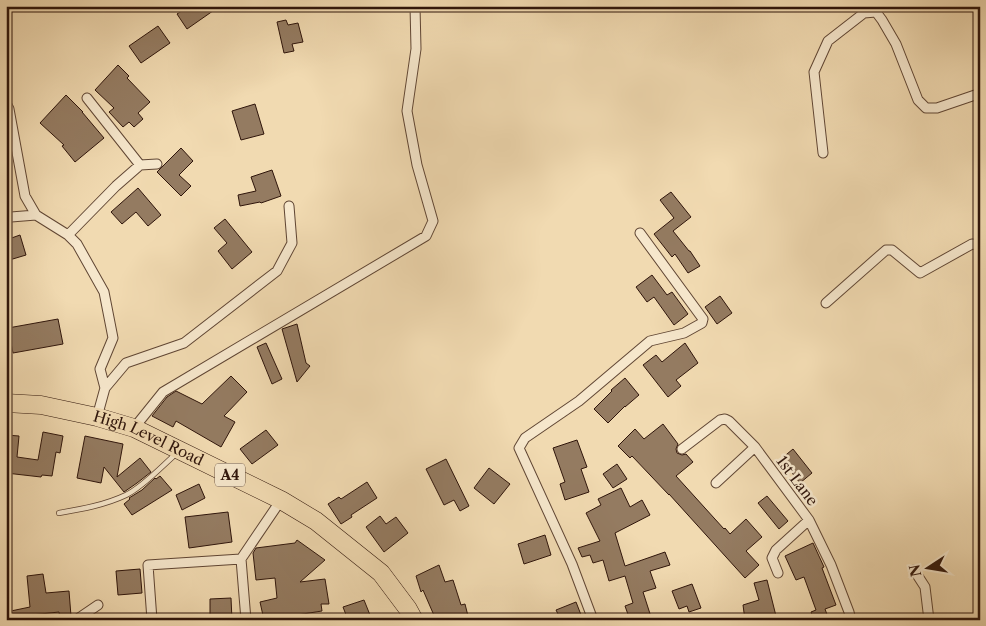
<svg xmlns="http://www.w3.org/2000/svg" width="986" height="626" viewBox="0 0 986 626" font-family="'Libre Caslon Text',serif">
<rect width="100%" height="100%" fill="#f1dab1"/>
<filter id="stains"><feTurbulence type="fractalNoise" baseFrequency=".004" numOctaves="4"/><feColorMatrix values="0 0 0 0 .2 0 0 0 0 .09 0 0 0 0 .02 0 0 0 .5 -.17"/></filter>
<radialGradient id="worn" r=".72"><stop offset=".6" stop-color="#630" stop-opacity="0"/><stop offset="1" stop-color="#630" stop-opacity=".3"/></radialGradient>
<path fill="#947b61" stroke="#2f150b" d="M 189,6 L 220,6 L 187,29 L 177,14 Z
M 286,20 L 288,25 L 298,23 L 303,42 L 292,44 L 294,51 L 284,53 L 277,22 Z
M 158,26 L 170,43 L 141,63 L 129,46 Z
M 118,65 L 129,76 L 127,78 L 150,102 L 138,113 L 143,119 L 134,127 L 129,122 L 123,127 L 109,112 L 114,108 L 95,90 Z
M 66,95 L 83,112 L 82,112 L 104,138 L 75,162 L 62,146 L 64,145 L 40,123 Z
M 255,104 L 264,134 L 241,140 L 232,111 Z
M 181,148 L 193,161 L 179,175 L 191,186 L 181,196 L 157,172 Z
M 272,170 L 281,196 L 261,203 L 260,202 L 240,206 L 238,195 L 256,191 L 251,177 Z
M 138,188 L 161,215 L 148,226 L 136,212 L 122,224 L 111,212 Z
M 671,192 L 691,217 L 673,231 L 689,251 L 690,251 L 700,266 L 688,273 L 675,254 L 672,257 L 654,234 L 674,218 L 660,200 Z
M 225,219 L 252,252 L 232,269 L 218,251 L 227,243 L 214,228 Z
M 20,235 L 26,255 L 6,261 L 6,240 Z
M 652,275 L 667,295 L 672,292 L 688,314 L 674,325 L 654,297 L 647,302 L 636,287 Z
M 720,296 L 732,313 L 717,324 L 705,307 Z
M 58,319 L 63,344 L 13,353 L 8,328 Z
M 297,324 L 306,363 L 310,366 L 297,382 L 282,329 Z
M 266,343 L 282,379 L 272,384 L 257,347 Z
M 685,343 L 698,363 L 676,380 L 681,386 L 668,397 L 643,365 L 656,355 L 662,362 Z
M 231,376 L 247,392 L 224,416 L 235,422 L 221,447 L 176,421 L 173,427 L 152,416 L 167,397 L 176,391 L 202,404 Z
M 625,378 L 639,395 L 625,407 L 625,406 L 608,423 L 594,409 L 612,391 L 611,390 Z
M 663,424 L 678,444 L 676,449 L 677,453 L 682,455 L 686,454 L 693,462 L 676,476 L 724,529 L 725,528 L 730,534 L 746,519 L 762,537 L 746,551 L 759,565 L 745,578 L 669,494 L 669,495 L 632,456 L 630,458 L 618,446 L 635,429 L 644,439 Z
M 266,430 L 278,445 L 252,464 L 240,449 Z
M 43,432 L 63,436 L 60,453 L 56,452 L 52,476 L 42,475 L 41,477 L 6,473 L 6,435 L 19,436 L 17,457 L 38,460 Z
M 85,436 L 123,444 L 117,477 L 140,458 L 151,472 L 137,483 L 124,492 L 104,467 L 101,483 L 77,478 Z
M 577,440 L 587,467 L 581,469 L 589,492 L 565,500 L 560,484 L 565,482 L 553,448 Z
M 793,449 L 812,473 L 800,483 L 781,459 Z
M 446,459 L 469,506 L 460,511 L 454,500 L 444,505 L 426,469 Z
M 617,464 L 627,479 L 613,488 L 603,474 Z
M 489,468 L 510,484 L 494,504 L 474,488 Z
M 160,476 L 172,490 L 132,515 L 124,504 L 130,499 L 129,498 L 142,490 L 155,478 L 156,479 Z
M 367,482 L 377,498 L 351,515 L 352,517 L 341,524 L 328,504 L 339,497 L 341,499 Z
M 199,484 L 205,498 L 182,510 L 176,495 Z
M 621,488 L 630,507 L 642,500 L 650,515 L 615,533 L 625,566 L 665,552 L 670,565 L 650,571 L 656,588 L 643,592 L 652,620 L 630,620 L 625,606 L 633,603 L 625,576 L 609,581 L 603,560 L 593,563 L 590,555 L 582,557 L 578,548 L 600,541 L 586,513 L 601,505 L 598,499 Z
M 767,496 L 788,521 L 779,529 L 758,503 Z
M 228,512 L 232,542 L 189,548 L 185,517 Z
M 380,516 L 386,524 L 396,517 L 408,533 L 384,552 L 366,527 Z
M 545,535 L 551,555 L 524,564 L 518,544 Z
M 297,540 L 325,560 L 300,582 L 325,579 L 329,604 L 321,604 L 322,611 L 290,616 L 290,620 L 264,620 L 260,602 L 277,598 L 275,578 L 256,580 L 253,553 L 256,548 L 295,543 Z
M 813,543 L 824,567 L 822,568 L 836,605 L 825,609 L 829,620 L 814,620 L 811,612 L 816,610 L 804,577 L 796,580 L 785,556 Z
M 439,565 L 445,582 L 453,580 L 461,605 L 465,604 L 469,620 L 436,620 L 423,590 L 421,592 L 416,576 Z
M 140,569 L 142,593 L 118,595 L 116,571 Z
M 43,574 L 46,593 L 69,591 L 71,616 L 70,618 L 60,619 L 59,612 L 22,616 L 23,620 L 6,620 L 6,612 L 30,607 L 27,576 Z
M 767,580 L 777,620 L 745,620 L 743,605 L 759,600 L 754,583 Z
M 692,584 L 701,608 L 689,612 L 687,606 L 679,609 L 672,591 Z
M 231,598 L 232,620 L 210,620 L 210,599 Z
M 364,600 L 372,620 L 348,620 L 343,607 Z
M 576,602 L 583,620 L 561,620 L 556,610 Z"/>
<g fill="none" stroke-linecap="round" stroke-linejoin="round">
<g stroke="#604634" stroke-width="6">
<path id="lane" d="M 59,513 C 82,509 105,505 126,495 C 143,487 163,465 177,453"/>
</g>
<g stroke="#604634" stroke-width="11">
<path id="street" d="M 87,98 L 140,165
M 6,103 L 9,109 L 25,196 L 36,215 L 68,235 L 77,244 L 104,292 L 113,338 L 100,369 L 105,388 L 97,417
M 823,153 L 814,72 L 828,41 L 864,13 L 876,12 L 882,20 L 896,44 L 918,100 L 926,108 L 937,108 L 978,94 L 980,95
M 6,220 L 11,217 L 36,215
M 68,235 L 116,186 L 140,165 L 157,164
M 826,303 L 886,250 L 892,250 L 920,273 L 972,244 L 980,245
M 105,388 L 126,363 L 184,343 L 277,271 L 292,243 L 289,206
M 134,428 L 163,392 L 426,236 L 433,221 L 417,165 L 407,111 L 416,49 L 415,6
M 682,449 L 720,420 L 725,419 L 729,421 L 755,447 L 809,520 L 831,565 L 849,612 L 851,620
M 716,483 L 755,447
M 914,570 L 925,587 L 929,620
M 778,573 L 772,558 L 776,550 L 809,520
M 76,620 L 98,605
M 152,620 L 148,565 L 241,559
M 246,620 L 241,559 L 281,500
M 593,620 L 572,564 L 519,448 L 525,438 L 579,401 L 650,341 L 684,333 L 702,323 L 703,319 L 640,233"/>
</g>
<g stroke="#2f150b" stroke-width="19">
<g id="highway">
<path id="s1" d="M 6,403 L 41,405 L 97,417 L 134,428 L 281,500 L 316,521 L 381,573 L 408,609 L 414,620"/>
</g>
</g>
<use href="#lane" stroke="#f6e7cc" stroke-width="4.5"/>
<use href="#street" stroke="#f6e7cc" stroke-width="9"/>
<use href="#highway" stroke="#f1dab1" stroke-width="18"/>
</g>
<g text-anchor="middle" stroke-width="5" stroke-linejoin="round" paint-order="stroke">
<rect fill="#f6e7cc" stroke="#6b5445" stroke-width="1" x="215" y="463.5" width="30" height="23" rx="4"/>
<g font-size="14" font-weight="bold" fill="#2f150b">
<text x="230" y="480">A4</text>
</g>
<g font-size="15" fill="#2f150b" stroke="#f6e7cc">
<text dy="5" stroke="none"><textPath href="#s1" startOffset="148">High Level Road</textPath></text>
<text transform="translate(797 481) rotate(53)" y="5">1st Lane</text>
</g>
</g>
<rect width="986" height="626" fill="none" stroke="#f1dab1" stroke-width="25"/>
<rect x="8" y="8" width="971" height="611" fill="none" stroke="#2f150b" stroke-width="2.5"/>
<rect x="12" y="12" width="961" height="601" fill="none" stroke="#2f150b"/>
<g transform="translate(928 568) rotate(258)" stroke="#f6e7cc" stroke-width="4" paint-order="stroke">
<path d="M0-4L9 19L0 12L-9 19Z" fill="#2f150b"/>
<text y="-8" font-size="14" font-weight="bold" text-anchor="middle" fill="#2f150b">N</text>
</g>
<rect width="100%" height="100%" filter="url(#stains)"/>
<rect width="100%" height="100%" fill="url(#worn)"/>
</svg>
